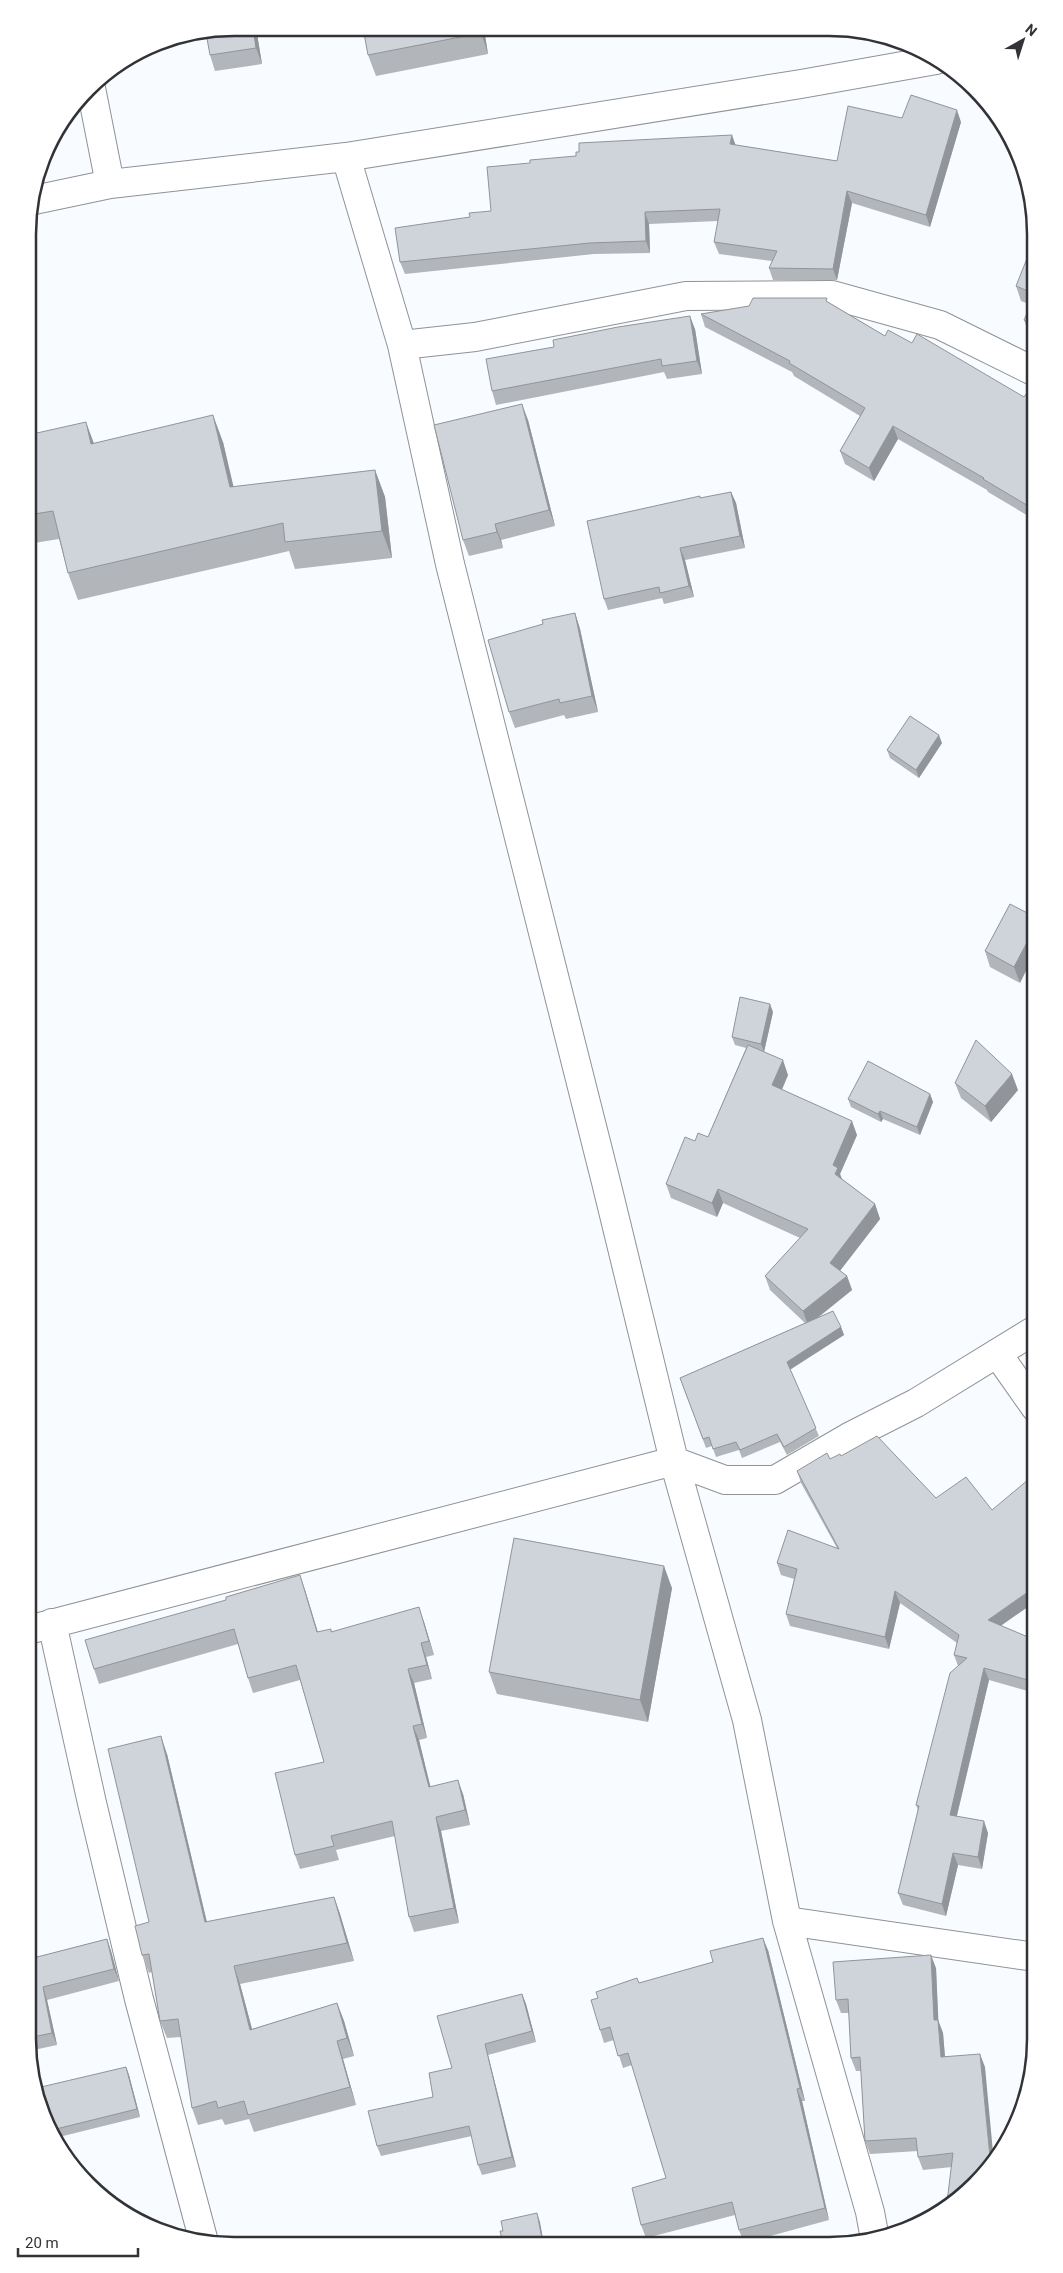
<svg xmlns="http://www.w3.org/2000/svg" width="1063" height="2273" viewBox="0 0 1063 2273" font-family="Roboto,sans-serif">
<rect width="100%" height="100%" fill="#f8fbff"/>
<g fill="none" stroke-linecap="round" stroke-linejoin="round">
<g stroke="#8e9398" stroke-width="30">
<path id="street" d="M 91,88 L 110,184
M 346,157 L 402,345 L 475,337 L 686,296 L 832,295 L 940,325 L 1035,372
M 34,200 L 110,184 L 346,157 L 801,84 L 936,60
M 402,345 L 450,564 L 606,1182 L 674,1461 L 747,1720 L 787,1921 L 870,2212 L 875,2239
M 997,1353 L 1035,1407
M 52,1623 L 92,1803 L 139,1999 L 204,2242
M 28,1630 L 674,1461 L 725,1480 L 775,1480 L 849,1437 L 916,1403 L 1035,1330
M 787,1921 L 1035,1957"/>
</g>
<use href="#street" stroke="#fff" stroke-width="28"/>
</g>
<path fill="#b2b6bb" d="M 234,28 L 256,28 L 262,64 L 215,71 L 210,55 Z
M 484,29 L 488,54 L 376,76 L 368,55 Z
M 549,29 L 580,30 L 552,37 Z
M 639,30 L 661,30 L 641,35 Z
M 902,118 L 961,122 L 930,227 L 852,203 L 837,280 L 773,280 L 769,268 L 772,261 L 719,254 L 714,242 L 718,221 L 649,224 L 650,253 L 594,254 L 405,274 L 400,262 L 470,217 L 491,211 L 735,145 L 837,161 Z
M 1036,236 L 1035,338 L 1029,334 L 1024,320 L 1031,305 L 1021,301 L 1016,286 Z
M 828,302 L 885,336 L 912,343 L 1024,397 L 1035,400 L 1035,520 L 988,492 L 987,490 L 898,439 L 874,481 L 845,464 L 840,451 L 860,416 L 794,376 L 792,372 L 705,327 L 701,314 Z
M 695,329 L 702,374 L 667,379 L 664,372 L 496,405 L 492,391 Z
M 528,420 L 555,526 L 501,540 L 503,548 L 469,556 L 463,540 Z
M 28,435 L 93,443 L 223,442 L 233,487 L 375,470 L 385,497 L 392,558 L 295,569 L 289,551 L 78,600 L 68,573 L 59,539 L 28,544 Z
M 731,492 L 736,503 L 745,548 L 685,560 L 694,597 L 664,604 L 662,598 L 608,610 L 604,599 L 701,498 Z
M 575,613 L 580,629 L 598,712 L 566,719 L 564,715 L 515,728 L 509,712 L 543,624 Z
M 942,743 L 919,778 L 890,758 L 887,750 Z
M 28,777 L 31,794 L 28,794 Z
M 1010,904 L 1020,983 L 990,967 L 985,951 Z
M 773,1012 L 764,1052 L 788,1075 L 782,1090 L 857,1135 L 840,1174 L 842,1179 L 875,1204 L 880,1219 L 840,1271 L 847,1276 L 852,1290 L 819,1317 L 841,1327 L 844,1335 L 790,1370 L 819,1436 L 787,1455 L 780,1442 L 742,1458 L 739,1450 L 716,1457 L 712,1446 L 706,1448 L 680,1378 L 805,1323 L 770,1290 L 765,1276 L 800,1238 L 723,1203 L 717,1217 L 671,1198 L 666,1184 L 695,1141 L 708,1137 L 746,1048 L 735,1045 L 732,1037 Z
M 955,1083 L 1018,1090 L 991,1122 L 961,1098 Z
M 930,1094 L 933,1102 L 920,1135 L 883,1119 L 881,1122 L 851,1107 L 848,1099 Z
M 830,1459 L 1001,1626 L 1035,1640 L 1035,1693 L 989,1680 L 957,1816 L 988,1833 L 982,1869 L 958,1865 L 946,1916 L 903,1905 L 898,1893 L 918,1810 L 916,1805 L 958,1666 L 954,1655 L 957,1643 L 900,1603 L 889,1649 L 790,1626 L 786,1614 L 794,1579 L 781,1575 L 777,1563 L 837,1548 L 801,1483 L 797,1471 Z
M 672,1588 L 648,1722 L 497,1694 L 489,1672 Z
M 305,1590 L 318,1632 L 332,1632 L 424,1622 L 434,1655 L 426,1657 L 432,1679 L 414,1683 L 427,1738 L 419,1740 L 430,1787 L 463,1794 L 470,1825 L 441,1831 L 459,1923 L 414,1932 L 409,1917 L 395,1836 L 336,1850 L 339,1860 L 300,1869 L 295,1855 L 324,1762 L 300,1680 L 253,1693 L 248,1678 L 238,1644 L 99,1684 L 94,1669 Z
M 167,1754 L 207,1922 L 334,1897 L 340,1914 L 354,1961 L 240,1984 L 252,2029 L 337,2003 L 344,2021 L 354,2056 L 343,2059 L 356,2105 L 254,2132 L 249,2119 L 225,2125 L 222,2119 L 198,2125 L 192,2108 L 181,2037 L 167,2038 L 160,2021 L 152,1972 L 149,1973 L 142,1955 L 149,1922 Z
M 107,1939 L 111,1951 L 119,1981 L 47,2000 L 57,2045 L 29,2051 L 28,2039 L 28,1956 L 37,1957 Z
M 768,1950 L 805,2101 L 802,2101 L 829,2220 L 744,2243 L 739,2230 L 735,2215 L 646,2238 L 641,2225 L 666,2178 L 632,2065 L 623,2068 L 614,2040 L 604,2043 L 600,2030 L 639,1983 Z
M 936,1968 L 938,2020 L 943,2033 L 945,2057 L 985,2067 L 948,2194 L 952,2167 L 923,2170 L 918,2157 L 918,2151 L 870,2154 L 865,2141 L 861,2071 L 856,2071 L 851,2058 L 849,2013 L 841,2013 L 836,2000 Z
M 522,1994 L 526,2004 L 536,2042 L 488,2055 L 516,2167 L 482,2175 L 478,2165 L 472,2136 L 381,2156 L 377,2146 L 433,2097 L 452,2068 Z
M 126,2067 L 129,2075 L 140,2117 L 55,2138 L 52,2130 Z"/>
<path fill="#919499" d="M 253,28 L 256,28 L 262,64 L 256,48 Z
M 480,29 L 484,29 L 488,54 L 481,33 Z
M 957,110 L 961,122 L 930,227 L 926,215 Z
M 732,135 L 736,146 L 730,144 Z
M 847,191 L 852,203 L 837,280 L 833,269 Z
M 645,212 L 649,224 L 650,253 L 646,241 Z
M 690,316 L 695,329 L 702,374 L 697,361 Z
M 522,404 L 528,420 L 555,526 L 549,510 Z
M 213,415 L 223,442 L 240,514 L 230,487 Z
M 86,422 L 96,449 L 91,444 Z
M 893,426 L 898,439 L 874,481 L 869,468 Z
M 375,470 L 385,497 L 392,558 L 382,531 Z
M 731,492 L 736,503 L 745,548 L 740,536 Z
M 495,524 L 501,540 L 503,548 L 497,532 Z
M 680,548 L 685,560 L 694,597 L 689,586 Z
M 575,613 L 580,629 L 598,712 L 592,696 Z
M 939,735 L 942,743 L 919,778 L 916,770 Z
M 28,777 L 31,794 L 28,785 Z
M 1035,927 L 1035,953 L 1020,983 L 1014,967 Z
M 770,1004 L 773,1012 L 764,1052 L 761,1044 Z
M 783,1060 L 788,1075 L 777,1100 L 772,1085 Z
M 1012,1074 L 1018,1090 L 991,1122 L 985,1106 Z
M 930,1094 L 933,1102 L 920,1135 L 917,1127 Z
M 880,1111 L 883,1119 L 881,1122 L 878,1114 Z
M 852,1121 L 857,1135 L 840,1174 L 843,1182 L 840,1188 L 833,1165 Z
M 718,1189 L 723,1203 L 717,1217 L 712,1203 Z
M 875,1204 L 880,1219 L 835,1277 L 830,1263 Z
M 847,1276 L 852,1290 L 808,1325 L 803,1311 Z
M 841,1327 L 844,1335 L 789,1370 L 787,1362 Z
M 664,1566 L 672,1588 L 648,1722 L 640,1700 Z
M 300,1575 L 305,1590 L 322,1647 L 317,1632 Z
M 1035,1587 L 1035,1602 L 992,1632 L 988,1620 Z
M 895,1591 L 900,1603 L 889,1649 L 885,1637 Z
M 419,1607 L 424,1622 L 434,1655 L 429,1641 Z
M 421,1643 L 426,1657 L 432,1679 L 427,1665 Z
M 984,1668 L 989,1680 L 954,1827 L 950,1815 Z
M 408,1669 L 414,1683 L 427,1738 L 422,1724 Z
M 413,1726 L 419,1740 L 434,1801 L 429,1787 Z
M 161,1736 L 167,1754 L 211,1940 L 205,1922 Z
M 458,1780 L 463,1794 L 470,1825 L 465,1810 Z
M 436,1817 L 441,1831 L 459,1923 L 454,1908 Z
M 984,1821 L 988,1833 L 982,1869 L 978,1857 Z
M 953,1853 L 958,1865 L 946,1916 L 942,1904 Z
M 334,1897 L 340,1914 L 354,1961 L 347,1943 Z
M 763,1938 L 768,1950 L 805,2101 L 800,2088 Z
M 107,1939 L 111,1951 L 119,1981 L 114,1969 Z
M 931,1955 L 936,1968 L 939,2033 L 934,2020 Z
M 234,1966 L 240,1984 L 257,2048 L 250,2030 Z
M 43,1987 L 47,2000 L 57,2045 L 52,2033 Z
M 522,1994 L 526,2004 L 536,2042 L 532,2031 Z
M 337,2003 L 344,2021 L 354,2056 L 347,2038 Z
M 938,2020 L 943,2033 L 946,2070 L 941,2057 Z
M 337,2041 L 343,2059 L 356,2105 L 350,2087 Z
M 485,2044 L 488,2055 L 516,2167 L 512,2157 Z
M 980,2054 L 985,2067 L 994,2163 L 991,2167 Z
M 126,2067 L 129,2075 L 140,2117 L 137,2109 Z
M 797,2089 L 802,2101 L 829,2220 L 825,2208 Z
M 537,2213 L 540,2222 L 544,2244 L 543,2244 Z"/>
<path fill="#cfd4da" stroke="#919499" d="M 234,28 L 253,28 L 256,48 L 210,55 L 206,33 Z
M 363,28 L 480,29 L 481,33 L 368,55 Z
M 911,95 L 957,110 L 926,215 L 847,191 L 833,269 L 769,268 L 777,251 L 714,242 L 720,209 L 645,212 L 646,241 L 590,243 L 400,262 L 395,228 L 470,217 L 469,213 L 491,211 L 487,167 L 530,163 L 530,160 L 576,156 L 576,152 L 579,152 L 579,143 L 732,135 L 730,144 L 837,161 L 848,106 L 902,118 Z
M 1036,236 L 1035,294 L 1016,286 Z
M 1035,295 L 1035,325 L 1024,320 Z
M 753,298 L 827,298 L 826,301 L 885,336 L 888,330 L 912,343 L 917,334 L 1024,397 L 1026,394 L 1035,400 L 1035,510 L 983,479 L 984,478 L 893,426 L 869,468 L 840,451 L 865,408 L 789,363 L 790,361 L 701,314 L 749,306 Z
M 690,316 L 697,361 L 662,366 L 661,359 L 492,391 L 486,359 L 554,347 L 553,340 L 618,327 Z
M 522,404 L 549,510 L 495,524 L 497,532 L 463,540 L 434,425 Z
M 213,415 L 230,487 L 375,470 L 382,531 L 285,542 L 283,523 L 68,573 L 53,511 L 28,515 L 28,435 L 86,422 L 91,444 Z
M 731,492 L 740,536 L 680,548 L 689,586 L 660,593 L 659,587 L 604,599 L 587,521 L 700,496 L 700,498 Z
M 575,613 L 592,696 L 560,703 L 559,699 L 509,712 L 488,640 L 543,624 L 542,620 Z
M 910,716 L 939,735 L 916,770 L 887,750 Z
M 1010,904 L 1035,917 L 1035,927 L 1014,967 L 985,951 Z
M 740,997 L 770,1004 L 761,1044 L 732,1037 Z
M 976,1040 L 1012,1074 L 985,1106 L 955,1083 Z
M 748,1045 L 783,1060 L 772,1085 L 852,1121 L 833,1165 L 838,1168 L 835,1174 L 875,1204 L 830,1263 L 847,1276 L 803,1311 L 765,1276 L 808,1229 L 718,1189 L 712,1203 L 666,1184 L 685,1137 L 695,1141 L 698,1133 L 708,1137 Z
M 868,1061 L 930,1094 L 917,1127 L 880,1111 L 878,1114 L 848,1099 Z
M 833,1311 L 841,1327 L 787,1362 L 816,1428 L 784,1447 L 777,1434 L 740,1450 L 736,1442 L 713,1449 L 709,1437 L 703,1439 L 680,1378 Z
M 877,1436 L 936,1498 L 966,1477 L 992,1510 L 1035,1474 L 1035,1587 L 988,1620 L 1035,1640 L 1035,1682 L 984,1668 L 950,1815 L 984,1821 L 978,1857 L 953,1853 L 942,1904 L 898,1893 L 919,1806 L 916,1805 L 950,1673 L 967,1658 L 954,1655 L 959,1635 L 895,1591 L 885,1637 L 786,1614 L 797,1569 L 777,1563 L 788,1530 L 839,1549 L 797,1471 L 827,1453 L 830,1459 L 840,1454 L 841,1456 Z
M 514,1538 L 664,1566 L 640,1700 L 489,1672 Z
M 300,1575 L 317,1632 L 331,1629 L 331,1632 L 419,1607 L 429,1641 L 421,1643 L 427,1665 L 408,1669 L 422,1724 L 413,1726 L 429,1787 L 458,1780 L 465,1810 L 436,1817 L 454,1908 L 409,1917 L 392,1821 L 331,1836 L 334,1846 L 295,1855 L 275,1773 L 324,1762 L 296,1665 L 248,1678 L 234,1629 L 94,1669 L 85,1640 L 226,1600 L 226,1597 Z
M 161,1736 L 205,1922 L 334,1897 L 347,1943 L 234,1966 L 250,2030 L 337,2003 L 347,2038 L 337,2041 L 350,2087 L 248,2115 L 244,2101 L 218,2108 L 216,2101 L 192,2108 L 178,2019 L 160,2021 L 149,1954 L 142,1955 L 135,1926 L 149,1922 L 108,1749 Z
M 763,1938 L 800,2088 L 797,2089 L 825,2208 L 739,2230 L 732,2202 L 641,2225 L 632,2188 L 666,2178 L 628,2053 L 618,2056 L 610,2027 L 600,2030 L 591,2000 L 598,1998 L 596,1992 L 637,1978 L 639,1983 L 713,1962 L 710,1951 Z
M 107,1939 L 114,1969 L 43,1987 L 52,2033 L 28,2038 L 28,1956 L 36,1954 L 37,1957 Z
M 931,1955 L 934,2020 L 938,2020 L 941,2057 L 980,2054 L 991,2167 L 944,2211 L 948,2194 L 953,2153 L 918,2157 L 916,2138 L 865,2141 L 860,2057 L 851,2058 L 848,1999 L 836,2000 L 833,1962 Z
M 522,1994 L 532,2031 L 485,2044 L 512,2157 L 478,2165 L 469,2126 L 377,2146 L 368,2111 L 433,2097 L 429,2073 L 452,2068 L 437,2016 Z
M 126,2067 L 137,2109 L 52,2130 L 41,2087 Z
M 537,2213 L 543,2244 L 503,2243 L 500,2231 L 503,2231 L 501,2221 Z"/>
<path d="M0 0H1063V2273H0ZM234 36H829A198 198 0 0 1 1027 234V2039A198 198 0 0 1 829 2237H234A198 198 0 0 1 36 2039V234A198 198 0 0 1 234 36Z" fill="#fff" fill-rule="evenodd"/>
<path fill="none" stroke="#313336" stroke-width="2.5" d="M234 36H829A198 198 0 0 1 1027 234V2039A198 198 0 0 1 829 2237H234A198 198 0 0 1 36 2039V234A198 198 0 0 1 234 36Z"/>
<g transform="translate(1023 40) rotate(39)" stroke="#ffffff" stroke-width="4" paint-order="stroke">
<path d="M0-4L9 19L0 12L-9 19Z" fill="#313336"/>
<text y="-8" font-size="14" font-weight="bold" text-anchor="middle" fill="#313336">N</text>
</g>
<path d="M18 2248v8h120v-8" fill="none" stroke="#313336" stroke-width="2.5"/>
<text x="25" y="2248" font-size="15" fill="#313336" stroke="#ffffff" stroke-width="4" paint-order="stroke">20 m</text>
</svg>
